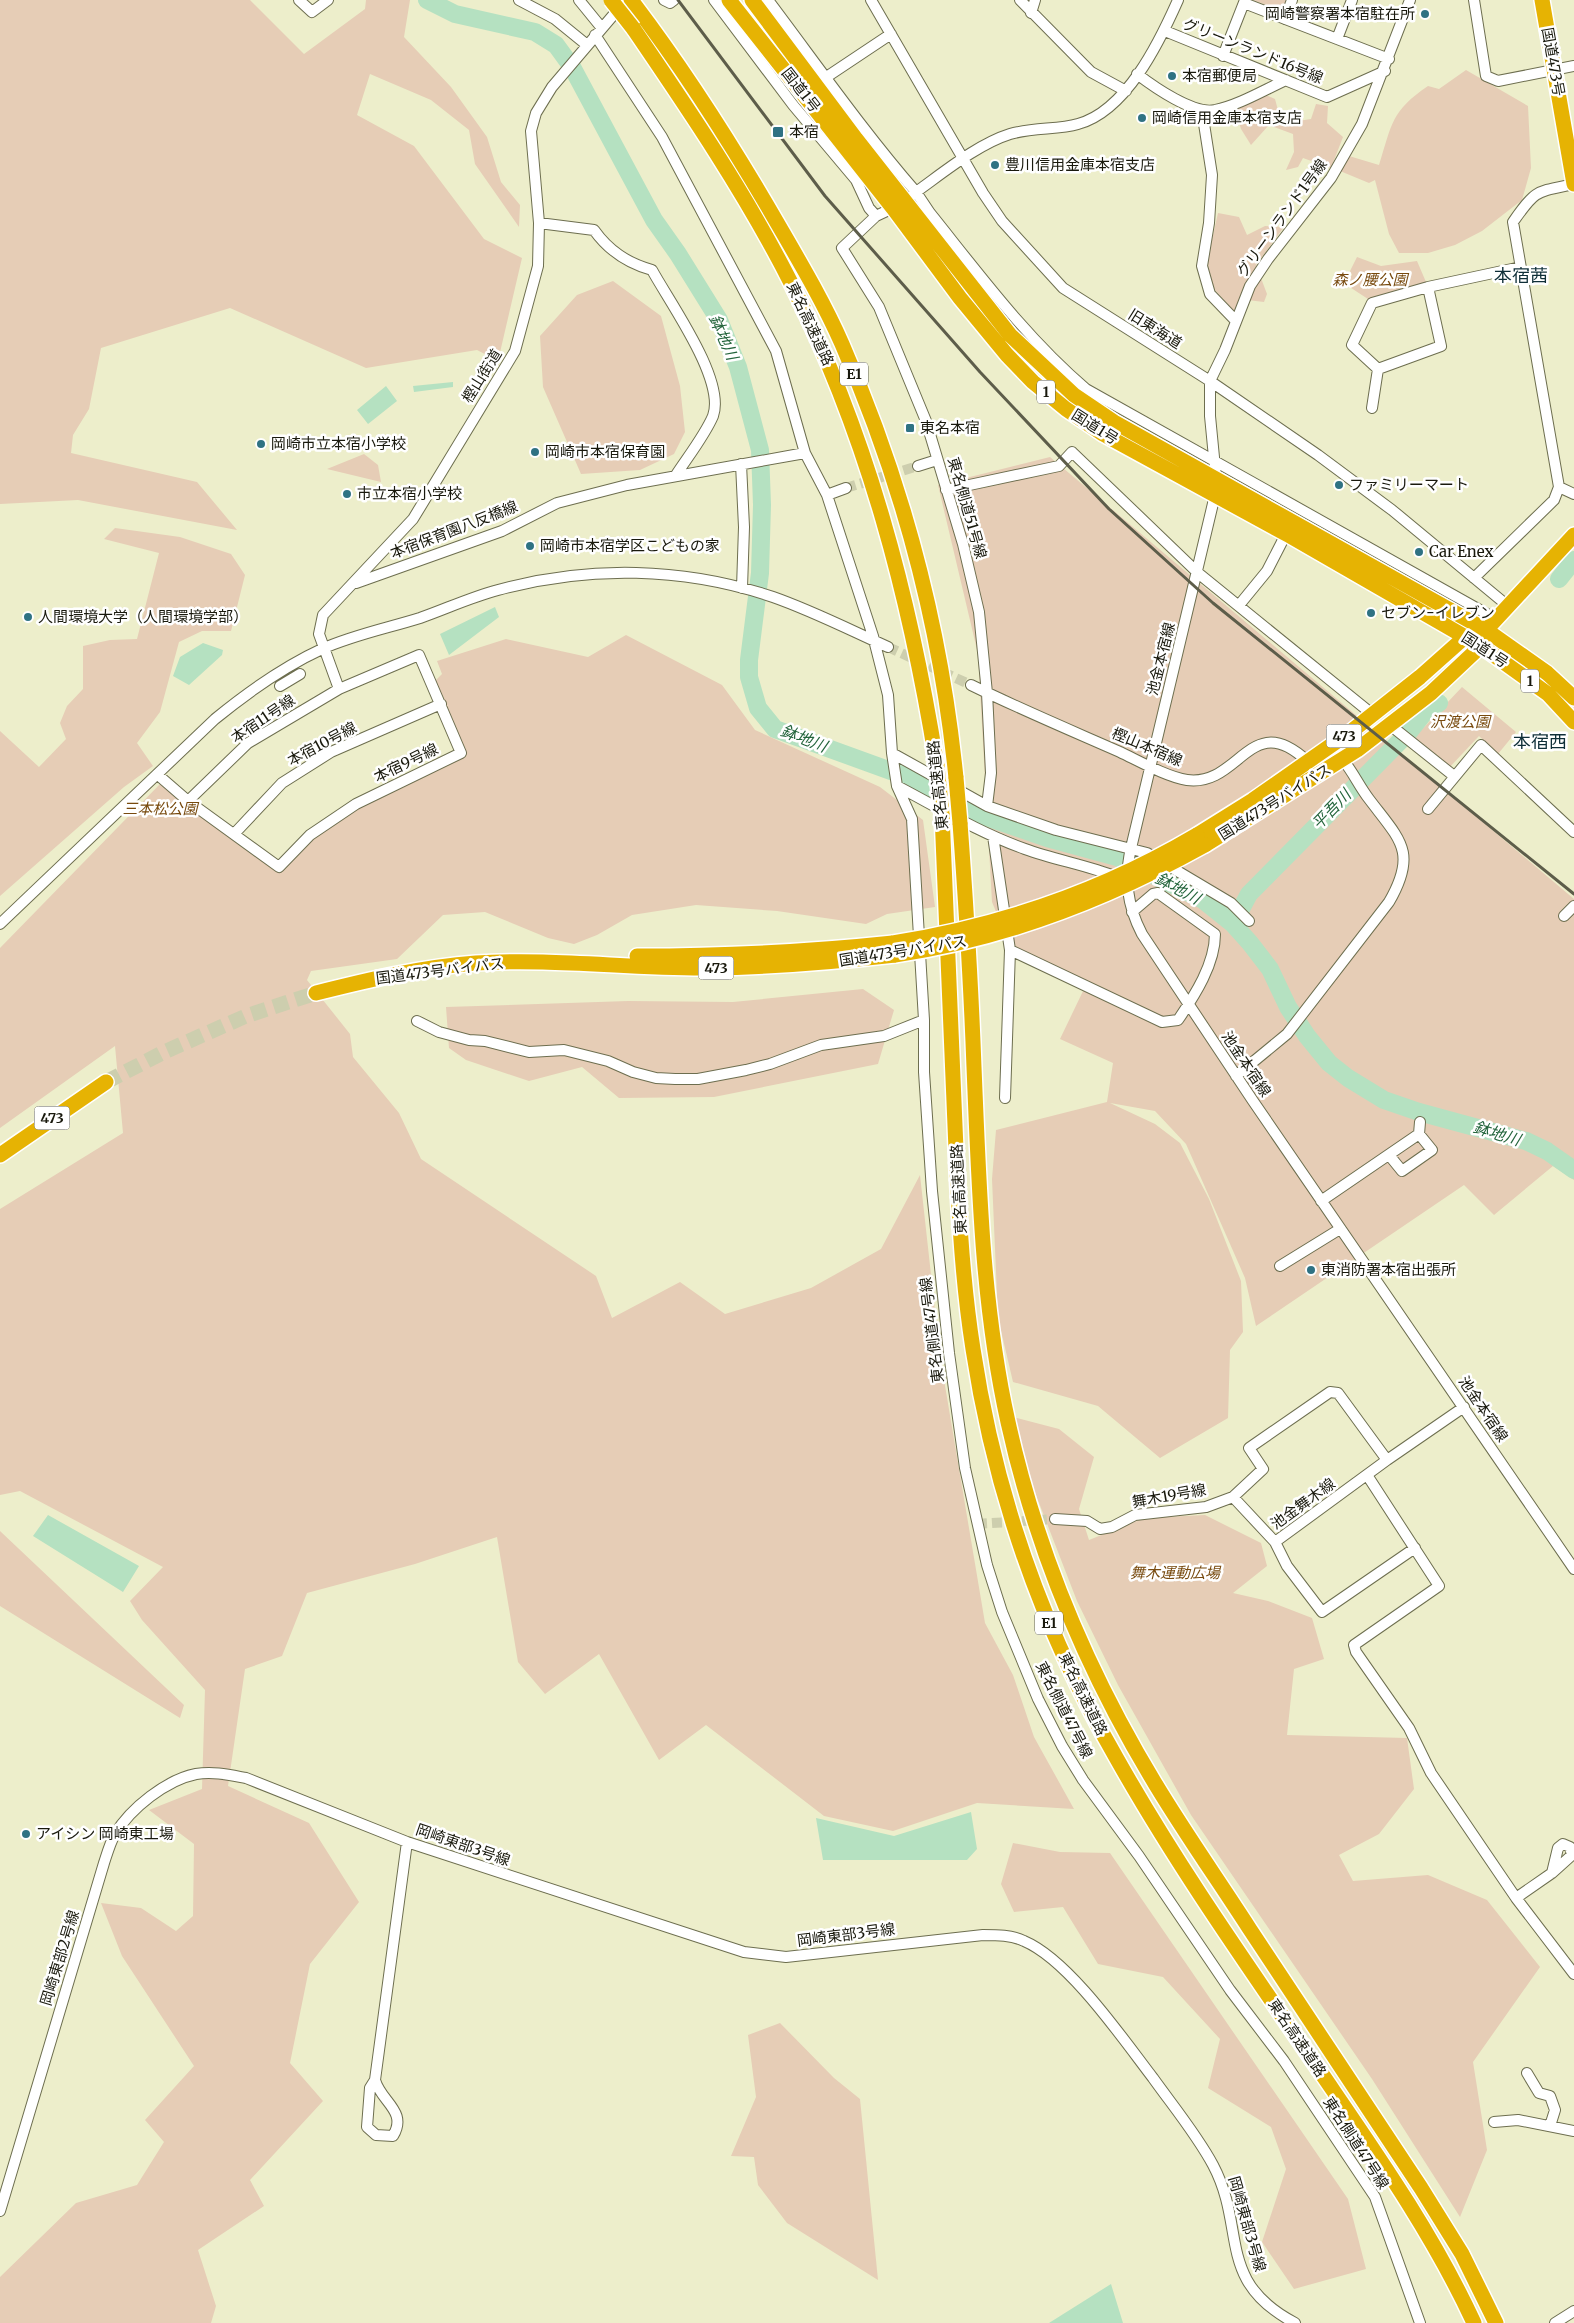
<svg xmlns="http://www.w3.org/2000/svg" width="1574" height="2323" viewBox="0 0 1574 2323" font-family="Merriweather,'Noto Sans JP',serif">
<rect width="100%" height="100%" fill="#edeecb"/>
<path fill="#e6cdb6" d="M 0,0 L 250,0 L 304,54 L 365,9 L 366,0 L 410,0 L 404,37 L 451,87 L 487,137 L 501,182 L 520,205 L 519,227 L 475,164 L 469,130 L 431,100 L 370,74 L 357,115 L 414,146 L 484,239 L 522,258 L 498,361 L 477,350 L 366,368 L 230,308 L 101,348 L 89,409 L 73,435 L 71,453 L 197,482 L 237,530 L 78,500 L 0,504 Z
M 1253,0 L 1286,0 L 1282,11 Z
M 1466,70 L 1528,106 L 1531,168 L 1522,200 L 1482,231 L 1455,245 L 1428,253 L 1399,253 L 1389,234 L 1375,180 L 1369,183 L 1340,171 L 1349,156 L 1379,165 C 1392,124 1391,111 1428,86 L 1439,89 Z
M 1266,95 L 1275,99 L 1279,114 L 1291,122 L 1311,119 L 1316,104 L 1328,106 L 1327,123 L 1343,137 L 1331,168 L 1303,158 L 1298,167 L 1286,170 L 1294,152 L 1293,134 L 1269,125 L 1251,145 L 1241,129 L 1235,110 Z
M 1218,213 L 1239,217 L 1247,235 L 1265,226 L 1284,227 L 1256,265 L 1267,294 L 1264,302 L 1239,299 L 1235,312 L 1214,289 L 1207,262 Z
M 1357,257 L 1381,266 L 1417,261 L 1426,282 L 1368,299 L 1345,284 L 1352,275 L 1350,271 Z
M 613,281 L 661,316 L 680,386 L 685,432 L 674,454 L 640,470 L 581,474 L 543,387 L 540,336 L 577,295 Z
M 364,454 L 378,465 L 381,482 L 327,469 Z
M 1050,457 L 1574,899 L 1574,1180 L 1553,1166 L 1494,1215 L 1464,1185 L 1256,1326 L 1245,1278 L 1186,1144 L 1155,1111 L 1110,1103 L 1155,1124 L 1180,1143 L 1209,1199 L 1241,1281 L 1243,1332 L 1230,1350 L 1228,1418 L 1160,1458 L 1098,1406 L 1013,1382 L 998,1318 L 992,1179 L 996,1130 L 1107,1102 L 1113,1063 L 1060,1039 L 1084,989 L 1015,958 L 992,902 L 978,654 L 938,485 Z
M 115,528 L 180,537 L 231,554 L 245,575 L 231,631 L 202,631 L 179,642 L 160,712 L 137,743 L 153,766 L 124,787 L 0,896 L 0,731 L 39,767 L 66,739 L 60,723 L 67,706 L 83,689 L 83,646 L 110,640 L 137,639 L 159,553 L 104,539 Z
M 626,635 L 722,685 L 755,730 L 880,787 L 923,820 L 935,907 L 887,914 L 866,924 L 777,911 L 696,905 L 632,915 L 597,935 L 574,944 L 548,938 L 485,912 L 443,915 L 397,959 L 311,971 L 307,980 L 350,1034 L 353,1057 L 399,1113 L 421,1159 L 596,1276 L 612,1318 L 680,1282 L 725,1314 L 811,1288 L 881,1249 L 920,1175 L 940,1356 L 985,1623 L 1013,1675 L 1034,1737 L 1074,1809 L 977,1803 L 893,1831 L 824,1816 L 706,1725 L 659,1760 L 599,1654 L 545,1694 L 518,1662 L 497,1537 L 415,1564 L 307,1593 L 282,1656 L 245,1669 L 228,1786 L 309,1823 L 359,1902 L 310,1964 L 290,2063 L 323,2101 L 250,2180 L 264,2206 L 198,2250 L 216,2306 L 211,2323 L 0,2323 L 0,2277 L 76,2203 L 137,2185 L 164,2142 L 145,2120 L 194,2066 L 122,1956 L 101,1903 L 141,1908 L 176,1931 L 193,1916 L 194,1844 L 149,1810 L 202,1789 L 205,1690 L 142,1620 L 130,1601 L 163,1567 L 20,1491 L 0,1495 L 0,1209 L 123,1133 L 115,1046 L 0,1128 L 0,948 L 160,784 L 193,811 L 279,870 L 312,838 L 357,808 L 465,756 L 434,682 L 442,674 L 437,661 L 506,639 L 588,657 Z
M 1462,687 L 1516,732 L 1498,754 L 1479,736 L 1448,769 L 1413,739 Z
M 863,989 L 894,1010 L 878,1064 L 714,1097 L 619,1098 L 582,1067 L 529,1081 L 466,1060 L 449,1048 L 446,1007 L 628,1001 L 733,1002 Z
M 1013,1417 L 1059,1429 L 1094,1457 L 1079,1509 L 1089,1540 L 1144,1518 L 1205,1515 L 1261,1543 L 1267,1566 L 1233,1593 L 1268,1601 L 1312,1618 L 1324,1659 L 1294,1669 L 1287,1735 L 1407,1738 L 1414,1789 L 1379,1834 L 1339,1855 L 1353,1881 L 1428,1875 L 1487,1900 L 1540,1967 L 1473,2062 L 1487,2150 L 1460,2217 L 1372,2079 L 1191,1815 L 1118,1685 L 1077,1601 L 1034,1490 Z
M 0,1531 L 184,1705 L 180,1718 L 0,1606 Z
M 1013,1843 L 1060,1852 L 1110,1853 L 1348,2199 L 1366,2269 L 1294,2289 L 1262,2242 L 1286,2169 L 1271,2127 L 1208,2088 L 1220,2039 L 1163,1977 L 1098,1964 L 1063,1907 L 1014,1912 L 1001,1884 Z
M 780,2023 L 834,2078 L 860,2099 L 878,2280 L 787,2223 L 758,2185 L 754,2157 L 731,2156 L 756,2097 L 748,2035 Z"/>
<path fill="#b5e1c1" d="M 453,382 L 453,387 L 414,392 L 413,386 Z
M 386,386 L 397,401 L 368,424 L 357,410 Z
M 495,607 L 499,617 L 449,655 L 440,634 Z
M 203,643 L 223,650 L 222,655 L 189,685 L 173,676 L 180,657 Z
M 48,1515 L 139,1566 L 123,1592 L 33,1536 Z
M 971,1812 L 977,1849 L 967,1860 L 823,1860 L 816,1818 L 894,1836 Z
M 1111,2284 L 1123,2323 L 1049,2323 Z"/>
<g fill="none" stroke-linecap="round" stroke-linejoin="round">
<path stroke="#b5e1c1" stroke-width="18" d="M 427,0 L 455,14 L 535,32 L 556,45 L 572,67 L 654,220 L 678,254 L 719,320 L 738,367 L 760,450 L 762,505 L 760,573 L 749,660 L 749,677 L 758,708 L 775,729 L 913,779 L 948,802 L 989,818 L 1047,838 L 1117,857 L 1203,900 L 1233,924 L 1250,943 L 1270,969 L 1288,1007 L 1307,1036 L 1329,1063 L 1348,1078 L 1384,1100 L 1419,1112 L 1526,1141 L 1547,1151 L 1574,1170
M 1559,579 L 1574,560
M 1233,924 L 1249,894 L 1409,732 L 1425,712 L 1439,703"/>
<path stroke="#cdceae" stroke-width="10" stroke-dasharray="10 5" stroke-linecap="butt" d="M 846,488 L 918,466
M 888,647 L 971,685
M 977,1524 L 1055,1519"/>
<path stroke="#cdceae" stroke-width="15" stroke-dasharray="15 8" stroke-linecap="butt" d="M 106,1082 L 164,1052 L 246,1016 L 316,993"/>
<g stroke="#6d6e4f" stroke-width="12">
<path id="minor" d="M 299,0 L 312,12 L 328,0
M 519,0 L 555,19 L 587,45
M 579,0 L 601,27
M 664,0 L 670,3 L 674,0
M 714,0 L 793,105 L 856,180 L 869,208 L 876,216
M 768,0 C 817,65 863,131 916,192 C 944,172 978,144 1010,134 C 1034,127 1058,130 1078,124 C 1126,111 1159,43 1178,0
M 871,0 L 983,193 L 1002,221 L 1063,288 L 1210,381 L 1318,455 L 1392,510 L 1508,606
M 1020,0 L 1091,72 L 1126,91
M 1410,0 L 1362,124 L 1331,178 L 1268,259 L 1250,286 L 1225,350 L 1210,381 L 1210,416 L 1216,478 L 1215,495 L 1131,848 C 1124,879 1127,905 1142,934 L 1253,1101 L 1574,1569
M 1474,0 L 1486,76 L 1498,81 L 1574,66
M 1244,3 L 1389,59
M 1031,13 L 1035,0
M 1285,19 L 1292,0
M 1165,31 L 1327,97 L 1385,71
M 595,35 L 662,137 L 776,351 L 805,453 L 827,495 L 873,636 L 888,695 L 892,753 L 897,786 L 912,819 L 924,1020 L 924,1072 L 932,1191 L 949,1353 L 965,1468 L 987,1565 L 1002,1612 L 1038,1699 L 1062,1746 L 1083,1780 L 1139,1856 L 1230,1990 L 1284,2061 L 1375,2197 L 1420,2323
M 1337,39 L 1352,0
M 1223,56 L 1245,0
M 1137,74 C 1154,87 1194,115 1215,110 C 1239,105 1264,90 1286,80
M 825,78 L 891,34
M 1202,111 L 1212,175 L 1209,223 L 1202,266 L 1210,294 L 1236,321
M 539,223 L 594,230 C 609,251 627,263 652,270 C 670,303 726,380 713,416 C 705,435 687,458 676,475
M 1428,287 L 1441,346 L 1378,369 L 1352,345 L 1372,303 L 1428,287 L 1521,267
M 1372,408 L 1378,369
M 741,464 L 744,527 L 742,588
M 918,466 L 937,460
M 1559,487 L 1574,494
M 946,490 L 1059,466 L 1072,452 L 1198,573 L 1372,714
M 827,495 L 846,488
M 1474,578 L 1554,500 L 1559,487 L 1513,222 C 1536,189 1536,192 1574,184
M 356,583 L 502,531 L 557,503 L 627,485 L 805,453
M 1240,604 L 1267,571 L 1286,534
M 971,685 C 1020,709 1070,730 1120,752 C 1139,761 1167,777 1187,780 C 1240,787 1250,708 1307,761
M 280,686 L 300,674
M 339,689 L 319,634 L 323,615 L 413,519 L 515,351 L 538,266 L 539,223 L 531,131 L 536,113 L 552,87 L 621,6
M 1390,725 L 1454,776
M 892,753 L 987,806 L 1056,830 L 1147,853 L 1231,903 L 1249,921
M 158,775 L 188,801 L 279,867 L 310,835 L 356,804 L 461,753 L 419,655 L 339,689 L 248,743 L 188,801
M 897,786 C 939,808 980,833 1025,849 C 1055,860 1087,865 1117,877
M 987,806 L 991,773 L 987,693 L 979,612 L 963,544 L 926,421 L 879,307 L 842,248 L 876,216 L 893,208 L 916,192 L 930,213 C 979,274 1026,338 1086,389 L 1496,619
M 1428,809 L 1481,745 L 1574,832
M 234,834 L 282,783 L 331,752 L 441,704
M 993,836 L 1010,950 L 1005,1098
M 1564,916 L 1574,906
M 0,924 L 215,719 C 248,692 283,667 322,649 C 353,635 388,628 420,618 C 446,609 471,597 498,590 C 589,565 684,567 773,597 C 813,611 850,630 888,647
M 1010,950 L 1162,1022 L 1178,1020 C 1195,995 1215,964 1215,934 L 1158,893 L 1153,894 L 1132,912
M 417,1021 L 439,1032 L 469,1040 L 485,1041 L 529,1052 L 564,1050 L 608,1061 L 633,1072 L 656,1078 L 675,1079 L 698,1079 L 746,1070 L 770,1064 L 821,1045 L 884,1036 L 924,1020
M 1236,1076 L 1287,1034 L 1389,902 C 1418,852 1400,840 1369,799 C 1359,786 1353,772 1343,760
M 1389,1155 L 1402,1171 L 1432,1150 L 1419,1134
M 1321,1201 L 1419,1134 L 1420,1122
M 1280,1266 L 1340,1229
M 1367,1475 L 1439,1586 L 1354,1645 L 1356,1652 L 1409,1728 L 1431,1773 L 1516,1898 L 1574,1974
M 1233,1497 L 1275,1542 L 1287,1566 L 1322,1612 L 1415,1548
M 1055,1519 L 1087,1521 L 1100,1529 L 1112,1527 L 1135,1515 L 1206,1507 L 1233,1497 L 1263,1469 L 1249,1448 L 1330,1392 L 1338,1393 L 1387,1460
M 1275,1542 L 1387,1460 L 1464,1407
M 1563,1844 L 1570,1847 L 1572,1855 L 1552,1873 L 1558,1848 Z
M 1516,1898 L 1552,1873
M 1527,2073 L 1539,2093 L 1550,2096 L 1555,2110 L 1550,2126
M 375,2080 C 381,2102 408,2111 393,2136 L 376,2135 L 367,2127 L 370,2088 L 375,2080 L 407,1842
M 1494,2122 L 1518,2120 L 1574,2131
M 0,2211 L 104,1863 C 107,1854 110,1843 115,1834 C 131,1808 166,1780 196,1774 C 213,1771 230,1775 246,1778 L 407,1842 L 744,1952 L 786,1957 L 983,1935 C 997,1935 1012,1935 1024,1941 C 1069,1960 1123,2039 1153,2078 C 1173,2106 1197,2135 1213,2165 C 1247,2229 1215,2281 1295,2323
M 1555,2323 L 1574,2311"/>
</g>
<g stroke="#fff" stroke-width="18">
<path id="highway" d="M 631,0 C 686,72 734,148 779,226 C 801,264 824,303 842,344 C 902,481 941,628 956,778
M 729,0 L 893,208 L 960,298 L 1007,355 L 1033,382 L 1066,409 L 1103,434 L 1290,536 L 1481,646 L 1548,694 L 1574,722
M 752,0 L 856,139 L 1010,335 L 1074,395 L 1114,422 L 1486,630 L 1547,673 L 1574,698
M 1542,0 L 1574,184
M 633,28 C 689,110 746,194 791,283 C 868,436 910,598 937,766
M 942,814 C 946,902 950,990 953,1078 C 957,1168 959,1260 973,1349 C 995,1494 1044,1633 1117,1759 C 1179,1869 1253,1973 1324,2077 C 1378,2156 1434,2236 1474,2323
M 960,823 C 966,904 971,986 974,1067 C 979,1186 982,1305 1008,1422 C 1036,1549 1088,1673 1156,1785 C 1185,1833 1218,1880 1249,1928 C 1306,2015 1364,2101 1421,2188 L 1462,2254 L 1496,2323
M 1197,835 L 1253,800 L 1353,730 L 1420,677 L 1465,637 L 1486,630 L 1574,535
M 1205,845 L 1357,750 L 1431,693 L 1481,646 L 1483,639
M 637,956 C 723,956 808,952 893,943
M 316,993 C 368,980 421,967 476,963 C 554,958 632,969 710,968 C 772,967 834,962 895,955
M 0,1155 L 106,1082"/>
</g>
<use href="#minor" stroke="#fff" stroke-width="10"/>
<use href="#highway" stroke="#e6b303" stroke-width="15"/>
<path stroke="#5d5d4a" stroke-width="3" d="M 678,0 L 825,196 L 980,372 L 1109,509 L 1213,603 L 1574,894"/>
<g stroke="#fff" stroke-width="18" stroke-linecap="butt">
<path id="highway-bridge" d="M 611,0 L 633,28
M 937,766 L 942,814
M 956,778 L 960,823
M 893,943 C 1000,926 1104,890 1197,835
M 895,955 C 1006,939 1108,899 1205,845"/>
</g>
<use href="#highway-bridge" stroke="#e6b303" stroke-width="15"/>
</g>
<g fill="#2f7283" stroke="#fff" stroke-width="2">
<circle cx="1425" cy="14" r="5"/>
<circle cx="1172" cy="76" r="5"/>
<circle cx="1142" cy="118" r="5"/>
<rect x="772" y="126" width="12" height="12" rx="2.5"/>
<circle cx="995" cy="165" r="5"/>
<rect x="905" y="423" width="10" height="10" rx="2.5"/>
<circle cx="261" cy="444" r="5"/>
<circle cx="535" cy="452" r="5"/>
<circle cx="1339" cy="485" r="5"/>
<circle cx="347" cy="494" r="5"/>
<circle cx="530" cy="546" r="5"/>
<circle cx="1419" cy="552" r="5"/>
<circle cx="1371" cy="613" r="5"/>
<circle cx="28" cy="617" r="5"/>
<circle cx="1311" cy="1270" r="5"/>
<circle cx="26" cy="1834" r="5"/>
</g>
<g text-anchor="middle" stroke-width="5" stroke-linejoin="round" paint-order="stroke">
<g fill="#fff" stroke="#5e5e56" stroke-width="1">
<rect x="840" y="362.5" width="28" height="23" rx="4"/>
<rect x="1037" y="380.5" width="18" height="23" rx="4"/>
<rect x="1521" y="669.5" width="18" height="23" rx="4"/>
<rect x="1326.5" y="724.5" width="35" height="23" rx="4"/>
<rect x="698.5" y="956.5" width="35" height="23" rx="4"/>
<rect x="34.5" y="1106.5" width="35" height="23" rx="4"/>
<rect x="1035" y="1611.5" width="28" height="23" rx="4"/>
</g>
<g font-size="14" font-weight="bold" fill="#19190d">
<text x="854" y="379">E1</text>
<text x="1046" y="397">1</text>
<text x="1530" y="686">1</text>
<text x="1344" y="741">473</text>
<text x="716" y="973">473</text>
<text x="52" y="1123">473</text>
<text x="1049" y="1628">E1</text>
</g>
<g font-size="15" fill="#19190d" stroke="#fff" text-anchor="start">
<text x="1415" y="19" text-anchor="end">岡崎警察署本宿駐在所</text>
<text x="1182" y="81">本宿郵便局</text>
<text x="1152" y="123">岡崎信用金庫本宿支店</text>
<text x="789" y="137">本宿</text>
<text x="1005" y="170">豊川信用金庫本宿支店</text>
<text x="920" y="433">東名本宿</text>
<text x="271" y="449">岡崎市立本宿小学校</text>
<text x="545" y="457">岡崎市本宿保育園</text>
<text x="1349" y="490">ファミリーマート</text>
<text x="357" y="499">市立本宿小学校</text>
<text x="540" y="551">岡崎市本宿学区こどもの家</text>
<text x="1429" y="557">Car Enex</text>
<text x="1381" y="618">セブン-イレブン</text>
<text x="38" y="622">人間環境大学（人間環境学部）</text>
<text x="1321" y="1275">東消防署本宿出張所</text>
<text x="36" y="1839">アイシン 岡崎東工場</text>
</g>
<g font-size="15" fill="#19190d" stroke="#fff">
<text transform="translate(1253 51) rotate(22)" y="5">グリーンランド16号線</text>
<text transform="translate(1553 62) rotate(80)" y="5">国道473号</text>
<text transform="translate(801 90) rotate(52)" y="5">国道1号</text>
<text transform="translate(1282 218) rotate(-54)" y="5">グリーンランド1号線</text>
<text transform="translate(810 324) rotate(65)" y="5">東名高速道路</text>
<text transform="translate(1155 329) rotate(32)" y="5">旧東海道</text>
<text transform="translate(482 376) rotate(-58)" y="5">樫山街道</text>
<text transform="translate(1095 427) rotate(32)" y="5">国道1号</text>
<text transform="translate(967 508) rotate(74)" y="5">東名側道51号線</text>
<text transform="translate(454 530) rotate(-21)" y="5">本宿保育園八反橋線</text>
<text transform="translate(1485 650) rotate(33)" y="5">国道1号</text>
<text transform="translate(1161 659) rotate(-76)" y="5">池金本宿線</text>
<text transform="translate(263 719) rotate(-34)" y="5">本宿11号線</text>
<text transform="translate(322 744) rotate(-28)" y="5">本宿10号線</text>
<text transform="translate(1147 747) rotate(23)" y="5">樫山本宿線</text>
<text transform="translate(406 763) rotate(-26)" y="5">本宿9号線</text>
<text transform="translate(938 785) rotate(-96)" y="5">東名高速道路</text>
<text transform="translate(1275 802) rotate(-32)" y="5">国道473号バイパス</text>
<text transform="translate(903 951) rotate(-9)" y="5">国道473号バイパス</text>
<text transform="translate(440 971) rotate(-7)" y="5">国道473号バイパス</text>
<text transform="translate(1246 1064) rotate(56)" y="5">池金本宿線</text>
<text transform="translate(959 1189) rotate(-93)" y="5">東名高速道路</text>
<text transform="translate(932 1330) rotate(-97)" y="5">東名側道47号線</text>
<text transform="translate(1483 1409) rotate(56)" y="5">池金本宿線</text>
<text transform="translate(1169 1496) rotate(-10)" y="5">舞木19号線</text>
<text transform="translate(1303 1504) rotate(-36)" y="5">池金舞木線</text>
<text transform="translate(1083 1694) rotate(64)" y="5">東名高速道路</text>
<text transform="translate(1064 1710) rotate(63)" y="5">東名側道47号線</text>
<text transform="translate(463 1845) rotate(19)" y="5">岡崎東部3号線</text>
<text transform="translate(846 1935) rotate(-7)" y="5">岡崎東部3号線</text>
<text transform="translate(60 1958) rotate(-73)" y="5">岡崎東部2号線</text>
<text transform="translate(1297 2038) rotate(56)" y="5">東名高速道路</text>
<text transform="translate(1356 2143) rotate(57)" y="5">東名側道47号線</text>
<text transform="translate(1247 2224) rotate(74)" y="5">岡崎東部3号線</text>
</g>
<g font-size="15" font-style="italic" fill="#784a0e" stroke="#fff">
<text x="1370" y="285">森ノ腰公園</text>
<text x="1460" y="727">沢渡公園</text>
<text x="160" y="814">三本松公園</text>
<text x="1175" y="1578">舞木運動広場</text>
</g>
<g font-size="16" font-style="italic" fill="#24653c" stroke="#fff">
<text transform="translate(724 337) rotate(66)" y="6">鉢地川</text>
<text transform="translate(804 738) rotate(21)" y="6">鉢地川</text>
<text transform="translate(1331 809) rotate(-46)" y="6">平吾川</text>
<text transform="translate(1178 888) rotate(28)" y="6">鉢地川</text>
<text transform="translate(1497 1133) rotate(17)" y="6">鉢地川</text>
</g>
<g font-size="18" fill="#0f2f38" stroke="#fff">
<text x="1521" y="282">本宿茜</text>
<text x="1540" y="748">本宿西</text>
</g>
</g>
</svg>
